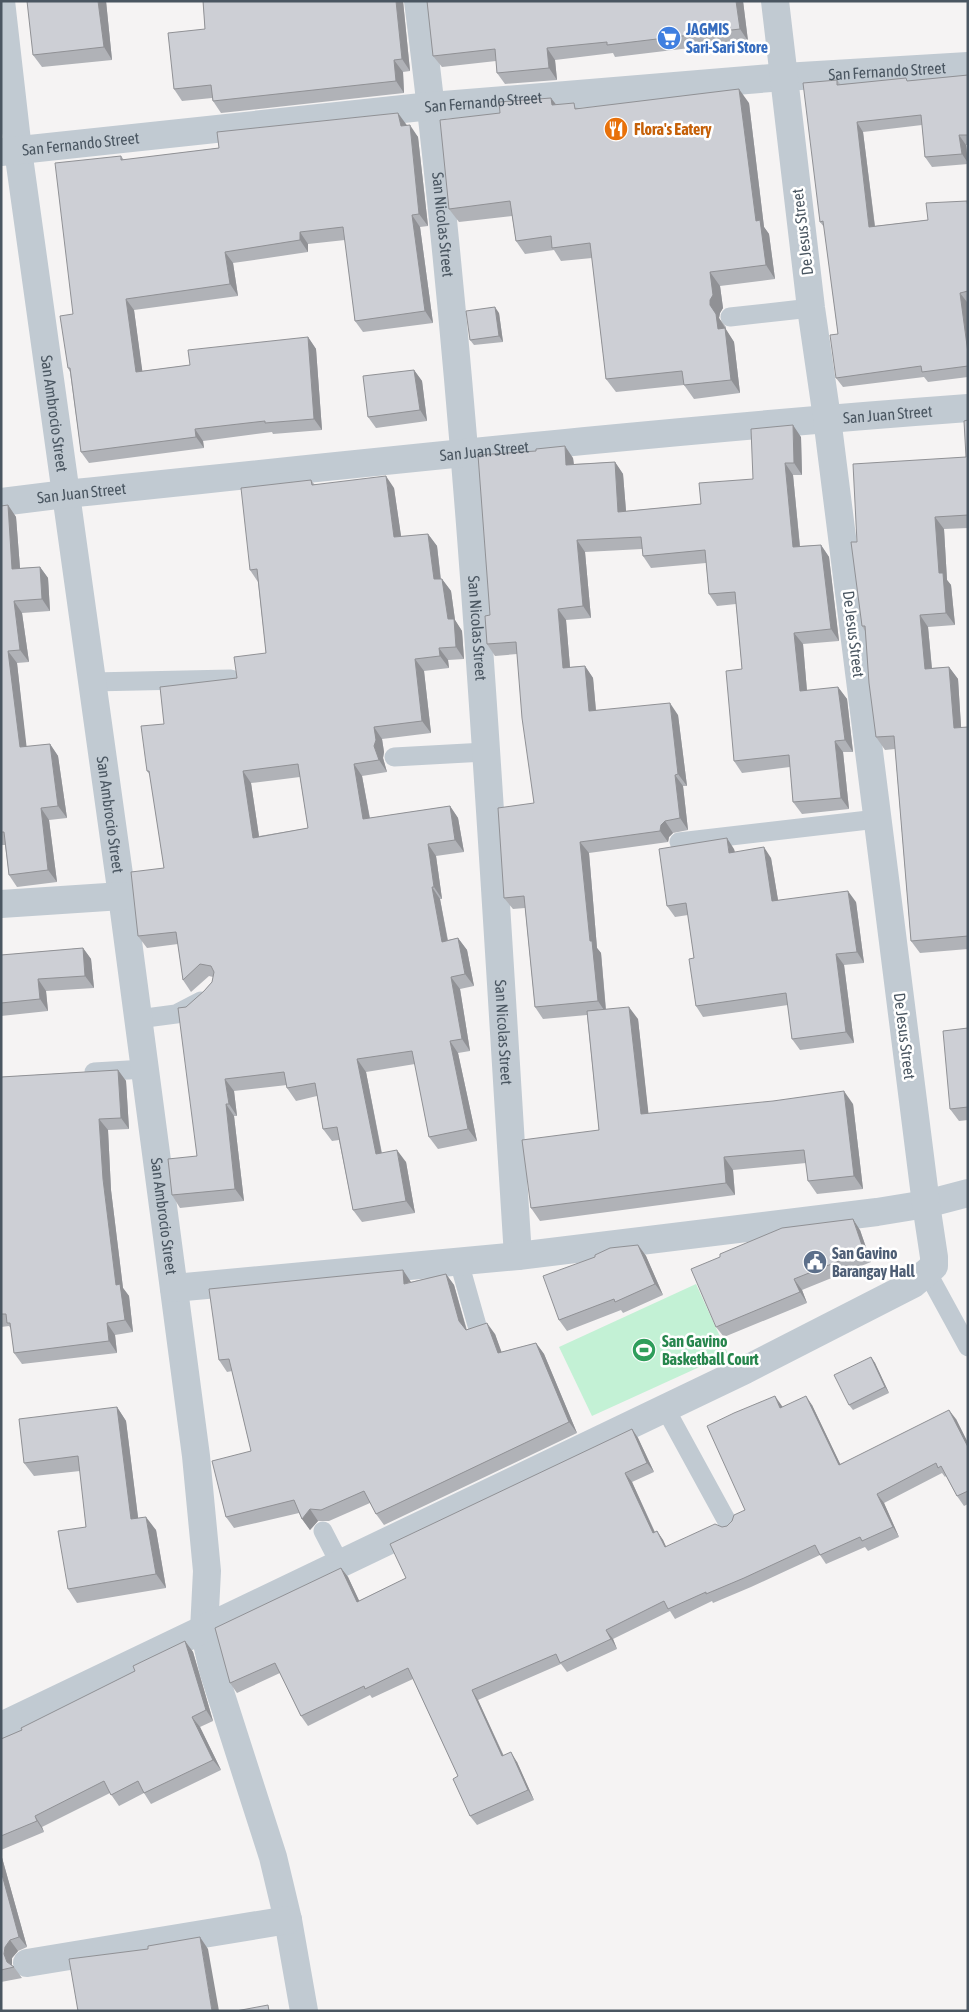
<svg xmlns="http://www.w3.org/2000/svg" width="969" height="2012" viewBox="0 0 969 2012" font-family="'Asap Condensed',sans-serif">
<rect width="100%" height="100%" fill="#f5f3f3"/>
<path fill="#c3f1d5" d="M 696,1284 L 728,1354 L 592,1416 L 559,1347 Z"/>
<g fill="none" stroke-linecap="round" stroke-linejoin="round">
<path stroke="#c1cad2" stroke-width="19" d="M 730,317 L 811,308
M 92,682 L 231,679
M 394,757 L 485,752
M 679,842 L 877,819
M 138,1019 L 176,1014 L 201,1001
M 94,1072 L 145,1069
M 459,1262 L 478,1329
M 927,1272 L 968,1347
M 665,1408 L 729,1525
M 323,1531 L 340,1564"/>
<g stroke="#c1cad2" stroke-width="28">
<path id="s1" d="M 1,1 L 18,150 L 122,896 L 196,1456 L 207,1571 L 204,1630 L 213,1670 L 273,1857 L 288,1920 L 304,2011"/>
<path id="s2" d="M 418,1 C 471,418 491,838 518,1256"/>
<path id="s3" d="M 1,152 L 431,106 L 784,77 L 968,66"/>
<path id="s4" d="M 1,502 L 66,494 C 366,463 667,430 968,408"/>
<path d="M 1,904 L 122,896"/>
<path d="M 174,1288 L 518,1256 L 877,1212 L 926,1204 L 968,1193"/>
<path d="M 1,1726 L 745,1370 L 913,1284 L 934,1266 L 934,1257 L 926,1204 L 827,418 L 811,308 L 775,1"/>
<path d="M 27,1963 L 288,1920"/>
</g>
</g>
<path fill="#b0b2b7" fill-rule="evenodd" d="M 106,1 L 112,60 L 42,67 L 33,55 Z
M 203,1 L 403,1 L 410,71 L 403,72 L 404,93 L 221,113 L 213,101 L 212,98 L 182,101 L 174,89 L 205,29 Z
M 427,1 L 743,1 L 748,41 L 615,57 L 613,53 L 555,60 L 557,80 L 505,84 L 497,73 L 496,61 L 442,67 L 433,56 Z
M 968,75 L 968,145 L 966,145 L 968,164 L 932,167 L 925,157 L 922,125 L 863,132 L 875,226 L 928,220 L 967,201 L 968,202 L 968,302 L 967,302 L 968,309 L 968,377 L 928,382 L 924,377 L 843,387 L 836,378 L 838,334 L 824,227 L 820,222 L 837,80 L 840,84 L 908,81 Z
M 551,98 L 556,105 L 578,108 L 749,103 L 764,227 L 769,234 L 775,279 L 720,286 L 723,308 L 720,313 L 719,318 L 726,327 L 726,330 L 734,342 L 740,393 L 694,399 L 684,385 L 616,392 L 606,379 L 592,258 L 561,261 L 554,250 L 525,254 L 516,241 L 512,216 L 459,222 L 449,209 L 500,113 Z
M 406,124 L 418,137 L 428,226 L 420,227 L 433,323 L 363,332 L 355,321 L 345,240 L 308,244 L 308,252 L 233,263 L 238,296 L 134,310 L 142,371 L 190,365 L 308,337 L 316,349 L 322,430 L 273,434 L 272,432 L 203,441 L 204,448 L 89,463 L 81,452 L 70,372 L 68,368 L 73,314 L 121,156 L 124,160 Z
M 499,313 L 503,342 L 474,345 L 470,340 Z
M 414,370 L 422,381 L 427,421 L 376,428 L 368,417 Z
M 968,420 L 968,528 L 944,529 L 947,580 L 951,585 L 955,625 L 928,627 L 932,668 L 949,667 L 958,679 L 961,728 L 968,727 L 968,949 L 920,953 L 911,941 L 895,749 L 885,750 L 876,737 L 865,631 L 862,626 L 857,542 L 966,457 Z
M 801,437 L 802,475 L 793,475 L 800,546 L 821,545 L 829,557 L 839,641 L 803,644 L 807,691 L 838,687 L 847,699 L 853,752 L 843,752 L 849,809 L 802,814 L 793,802 L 790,767 L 742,773 L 734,761 L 742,669 L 736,604 L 717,606 L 709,594 L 706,563 L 651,568 L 643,556 L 642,549 L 585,552 L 591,618 L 566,620 L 570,667 L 585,666 L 593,678 L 596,710 L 678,715 L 687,786 L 683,786 L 688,830 L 673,833 L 669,837 L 668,842 L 589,853 L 597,948 L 601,953 L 606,1009 L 638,1019 L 648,1113 L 853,1104 L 863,1189 L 817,1194 L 808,1181 L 806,1163 L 733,1170 L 735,1195 L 540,1221 L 531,1208 L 599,1130 L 587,1015 L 543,1019 L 535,1007 L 525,908 L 513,909 L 504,898 L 534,803 L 517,654 L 495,656 L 487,644 L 490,615 L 536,451 L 573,458 L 574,464 L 615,462 L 623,474 L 626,511 L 701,504 L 753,479 Z
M 311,480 L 314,484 L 394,488 L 401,537 L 428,534 L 437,546 L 441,579 L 442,579 L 451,591 L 455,620 L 462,631 L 464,659 L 448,660 L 449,668 L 424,671 L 431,733 L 382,739 L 384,752 L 383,758 L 387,772 L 362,776 L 370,818 L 450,806 L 458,818 L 464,852 L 436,856 L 442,899 L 440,899 L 448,940 L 458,938 L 467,950 L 474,986 L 460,989 L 470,1051 L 458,1053 L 477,1141 L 438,1149 L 429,1137 L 415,1064 L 366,1072 L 382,1153 L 406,1162 L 415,1213 L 362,1222 L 353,1210 L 339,1140 L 332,1141 L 323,1129 L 317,1096 L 296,1101 L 287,1088 L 287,1085 L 234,1091 L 237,1116 L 234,1116 L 244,1201 L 180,1208 L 172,1195 L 197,1156 L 186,1007 L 204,991 L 212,982 L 213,977 L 209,976 L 191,992 L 183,980 L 178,944 L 147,948 L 138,936 L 164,868 L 150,775 L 147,771 L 164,724 L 237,678 L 266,653 L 258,582 L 250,570 ZM 300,777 L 308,828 L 259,836 L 251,783 Z
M 8,505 L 16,517 L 20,568 L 40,567 L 48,578 L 50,611 L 22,613 L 29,662 L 17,663 L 26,747 L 50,744 L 58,756 L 67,818 L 49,820 L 57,882 L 17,887 L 9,875 L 5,845 L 1,845 L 1,506 Z
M 734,849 L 735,852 L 771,858 L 778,900 L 856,902 L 864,963 L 844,965 L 854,1043 L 800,1050 L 792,1039 L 788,1005 L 703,1017 L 696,1006 L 694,958 L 688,915 L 675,917 L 667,906 Z
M 1,948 L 2,955 L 83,948 L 91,959 L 94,988 L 46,991 L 48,1011 L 1,1016 Z
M 968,1028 L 968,1120 L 959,1121 L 950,1109 Z
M 118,1070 L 126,1081 L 129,1129 L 108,1130 L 111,1190 L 123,1288 L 129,1296 L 133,1332 L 115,1335 L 117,1353 L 22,1364 L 14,1353 L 11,1329 L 9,1326 L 1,1327 L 1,1077 Z
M 860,1230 L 871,1262 L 802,1290 L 807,1303 L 724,1337 L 716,1327 Z
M 638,1245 L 646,1256 L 663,1295 L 623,1313 L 621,1310 L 567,1331 L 559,1320 L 595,1257 Z
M 446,1274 L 454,1285 L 467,1330 L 495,1334 L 501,1352 L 536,1343 L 544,1354 L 577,1433 L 384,1525 L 376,1514 L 370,1503 L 329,1521 L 318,1521 L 310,1530 L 302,1519 L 299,1513 L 234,1528 L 226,1517 L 251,1451 L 232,1371 L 227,1372 L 219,1360 L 411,1282 Z
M 871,1357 L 875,1363 L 889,1393 L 853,1410 L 849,1405 Z
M 812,1405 L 840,1464 L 956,1419 L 968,1443 L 968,1504 L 964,1506 L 957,1496 L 946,1476 L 945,1477 L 942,1473 L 884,1503 L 899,1537 L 868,1551 L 865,1547 L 826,1564 L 820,1555 L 751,1587 L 713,1603 L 712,1601 L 675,1619 L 670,1611 L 613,1639 L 617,1649 L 567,1672 L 561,1664 L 478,1700 L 504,1756 L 517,1762 L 534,1800 L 477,1825 L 470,1816 L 458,1776 L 413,1679 L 372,1698 L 370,1695 L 308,1726 L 301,1716 L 280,1673 L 237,1693 L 230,1683 L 341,1568 L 348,1577 L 359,1601 L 406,1578 L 632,1429 L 638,1438 L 654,1472 L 632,1482 L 655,1532 L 657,1531 L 663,1540 L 666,1547 L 722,1527 L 727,1526 L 745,1510 L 782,1406 L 783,1407 Z
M 117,1407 L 126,1421 L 138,1518 L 156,1530 L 166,1588 L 77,1603 L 68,1589 L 86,1527 L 80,1471 L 34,1476 L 24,1463 Z
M 185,1641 L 193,1652 L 213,1721 L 200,1727 L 221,1770 L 151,1804 L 144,1793 L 119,1806 L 110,1793 L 42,1827 L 44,1832 L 1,1850 L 1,1739 L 22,1730 L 135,1671 Z
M 1,1854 L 27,1947 L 18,1951 L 12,1958 L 12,1965 L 14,1967 L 22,1978 L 1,1982 Z"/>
<path fill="#909195" d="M 98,1 L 106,1 L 112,60 L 104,47 Z
M 396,1 L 403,1 L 410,71 L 402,59 Z
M 736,1 L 743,1 L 748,41 L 740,29 Z
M 547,48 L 555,60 L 557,80 L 549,68 Z
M 394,60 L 403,72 L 404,93 L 396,81 Z
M 739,89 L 749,103 L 764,227 L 769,234 L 775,279 L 766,265 L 756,221 Z
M 551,98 L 561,111 L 552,105 Z
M 398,113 L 406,124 L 409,138 L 401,126 Z
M 857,122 L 863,132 L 876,236 L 869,227 Z
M 410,125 L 418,137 L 428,226 L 419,214 Z
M 959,135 L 966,145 L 968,163 L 962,154 Z
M 412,215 L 420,227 L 433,323 L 425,311 Z
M 300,232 L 308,244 L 308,252 L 300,240 Z
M 225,252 L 233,263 L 238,296 L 230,284 Z
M 710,272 L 720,286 L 723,308 L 720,313 L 719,318 L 734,342 L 740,393 L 731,380 L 718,329 L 710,305 Z
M 960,293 L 967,302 L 968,309 L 968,353 Z
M 126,299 L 134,310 L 144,383 L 136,372 Z
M 495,307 L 499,313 L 503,342 L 499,336 Z
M 308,337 L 316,349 L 322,430 L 314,419 Z
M 414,370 L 422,381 L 427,421 L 420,410 Z
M 793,425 L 801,437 L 802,475 L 794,463 Z
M 195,429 L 203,441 L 204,448 L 196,437 Z
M 565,446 L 573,458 L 575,476 L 566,465 Z
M 615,462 L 623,474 L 627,523 L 618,512 Z
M 785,463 L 793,475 L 801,559 L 793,547 Z
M 386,476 L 394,488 L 403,549 L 394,537 Z
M 8,505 L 16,517 L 21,581 L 12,569 Z
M 935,517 L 944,529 L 947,580 L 951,585 L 955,625 L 946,613 L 939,573 Z
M 428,534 L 437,546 L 442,592 L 434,579 Z
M 577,540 L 585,552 L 591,618 L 583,606 Z
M 821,545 L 829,557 L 839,641 L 831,629 Z
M 40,567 L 48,578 L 50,611 L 42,599 Z
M 442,579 L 451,591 L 455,620 L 462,631 L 464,659 L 456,647 L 448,619 Z
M 14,601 L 22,613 L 29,662 L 20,650 Z
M 558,609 L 566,620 L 571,679 L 563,668 Z
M 920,615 L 928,627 L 933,681 L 925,669 Z
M 794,633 L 803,644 L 808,703 L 800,691 Z
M 439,648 L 448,660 L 449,668 L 440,656 Z
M 8,651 L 17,663 L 28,759 L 20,747 Z
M 415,659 L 424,671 L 431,733 L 422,721 Z
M 585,666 L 593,678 L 597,723 L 589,711 Z
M 949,667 L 958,679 L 962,741 L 954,728 Z
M 838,687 L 847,699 L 853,752 L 845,740 Z
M 670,703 L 678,715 L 687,786 L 678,774 Z
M 374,727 L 382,739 L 384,752 L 383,758 L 387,772 L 379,760 L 374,746 Z
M 835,741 L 843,752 L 849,809 L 841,798 Z
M 50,744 L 58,756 L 67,818 L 58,806 Z
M 354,764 L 362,776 L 372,831 L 363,819 Z
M 243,771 L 251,783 L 261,850 L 253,838 Z
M 675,775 L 683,786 L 688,830 L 680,818 Z
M 450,806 L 458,818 L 464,852 L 455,840 Z
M 41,808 L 49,820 L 57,882 L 48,870 Z
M 665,821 L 673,833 L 669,837 L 668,842 L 660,831 L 661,825 Z
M 727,838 L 734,849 L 737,864 L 729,853 Z
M 580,842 L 589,853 L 597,948 L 601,953 L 606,1013 L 598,1001 L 590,941 Z
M 428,844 L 436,856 L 442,899 L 434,887 Z
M 764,847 L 771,858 L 780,912 L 772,901 Z
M 432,887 L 440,899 L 450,954 L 442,942 Z
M 848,891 L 856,902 L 864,963 L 857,952 Z
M 458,938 L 467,950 L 474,986 L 465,974 Z
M 83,948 L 91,959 L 94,988 L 85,976 Z
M 836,954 L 844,965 L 854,1043 L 846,1032 Z
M 451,977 L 460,989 L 470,1051 L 462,1039 Z
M 38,979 L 46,991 L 48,1011 L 40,999 Z
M 629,1007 L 638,1019 L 650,1127 L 641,1114 Z
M 450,1041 L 458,1053 L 477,1141 L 468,1129 Z
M 357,1059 L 366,1072 L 384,1166 L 376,1154 Z
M 118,1070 L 126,1081 L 129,1129 L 121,1118 Z
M 225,1079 L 234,1091 L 237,1116 L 229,1104 Z
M 844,1091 L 853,1104 L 863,1189 L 854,1176 Z
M 226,1104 L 234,1116 L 244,1201 L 235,1189 Z
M 99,1119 L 108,1130 L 111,1190 L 123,1288 L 129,1296 L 133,1332 L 125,1320 L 116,1285 L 103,1179 Z
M 397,1150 L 406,1162 L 415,1213 L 406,1201 Z
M 724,1157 L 733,1170 L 735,1195 L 726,1183 Z
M 853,1219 L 860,1230 L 871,1262 L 864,1251 Z
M 638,1245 L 646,1256 L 663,1295 L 655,1284 Z
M 403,1270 L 411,1282 L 404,1284 Z
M 446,1274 L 454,1285 L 467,1332 L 459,1321 Z
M 794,1279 L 802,1290 L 807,1303 L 800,1292 Z
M 107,1323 L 115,1335 L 117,1353 L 109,1341 Z
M 487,1323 L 495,1334 L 506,1364 L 498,1353 Z
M 536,1343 L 544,1354 L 577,1433 L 569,1422 Z
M 871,1357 L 875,1363 L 889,1393 L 885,1387 Z
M 775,1396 L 782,1406 L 787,1418 L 780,1408 Z
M 806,1396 L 812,1405 L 845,1474 L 839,1465 Z
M 117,1407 L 126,1421 L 140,1533 L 131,1519 Z
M 949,1410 L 956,1419 L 968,1443 L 968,1447 Z
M 632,1429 L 638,1438 L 654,1472 L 647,1463 Z
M 625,1473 L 632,1482 L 659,1542 L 653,1533 Z
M 877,1494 L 884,1503 L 899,1537 L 893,1527 Z
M 310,1509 L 318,1521 L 310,1530 L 302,1519 Z
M 146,1517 L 156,1530 L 166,1588 L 156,1574 Z
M 657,1531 L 663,1540 L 671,1557 L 665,1547 Z
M 341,1568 L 348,1577 L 364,1611 L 357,1602 Z
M 606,1630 L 613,1639 L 617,1649 L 611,1639 Z
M 185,1641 L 193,1652 L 213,1721 L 206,1710 Z
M 472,1690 L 478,1700 L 508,1766 L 502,1756 Z
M 192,1717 L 200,1727 L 221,1770 L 213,1760 Z
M 511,1752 L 517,1762 L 534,1800 L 528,1790 Z
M 35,1816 L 42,1827 L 44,1832 L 37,1821 Z
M 1,1854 L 27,1947 L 19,1937 L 1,1871 Z
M 200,1937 L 208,1949 L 219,2011 L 212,2011 Z
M 10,1940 L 18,1951 L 12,1958 L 12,1965 L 7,1962 L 4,1954 L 5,1947 Z"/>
<path fill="#cdcfd5" stroke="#909195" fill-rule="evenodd" d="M 27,1 L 98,1 L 104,47 L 33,55 Z
M 203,1 L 396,1 L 402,59 L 394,60 L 396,81 L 213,101 L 211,85 L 174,89 L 168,33 L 205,29 Z
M 427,1 L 736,1 L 740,29 L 607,45 L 607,42 L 547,48 L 549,68 L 497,73 L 495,49 L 433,56 Z
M 968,75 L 968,135 L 959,135 L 962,154 L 925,157 L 921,115 L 857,122 L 869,227 L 928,220 L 926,203 L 967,201 L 968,208 L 968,291 L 960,293 L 968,353 L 968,366 L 922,372 L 921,366 L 836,378 L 830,335 L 838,334 L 823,221 L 820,222 L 803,83 L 837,80 L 837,85 L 906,78 L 907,81 Z
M 739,89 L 756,221 L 760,220 L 766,265 L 710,272 L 713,295 L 710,300 L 710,305 L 716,314 L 718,329 L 725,328 L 731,380 L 684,385 L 682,371 L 606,379 L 590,243 L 552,248 L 551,236 L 516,241 L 510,201 L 449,209 L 440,120 L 500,113 L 499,102 L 551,98 L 552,105 L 574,103 L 575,109 Z
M 398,113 L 401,126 L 410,125 L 419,214 L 412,215 L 425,311 L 355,321 L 343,227 L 300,232 L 300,240 L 225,252 L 230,284 L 126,299 L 136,372 L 190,365 L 188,350 L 308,337 L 314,419 L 265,423 L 265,421 L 195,429 L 196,437 L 81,452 L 70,368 L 68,368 L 60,316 L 73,314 L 55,163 L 121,156 L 121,160 L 219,148 L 217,132 Z
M 495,307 L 499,336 L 470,340 L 466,311 Z
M 414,370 L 420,410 L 368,417 L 363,376 Z
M 968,420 L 968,515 L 935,517 L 939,573 L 943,573 L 946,613 L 920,615 L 925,669 L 949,667 L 954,728 L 968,727 L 968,936 L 911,941 L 894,736 L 876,737 L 869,683 L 865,626 L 862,626 L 851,542 L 857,542 L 853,464 L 966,457 L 964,421 Z
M 793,425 L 794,463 L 785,463 L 793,547 L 821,545 L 831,629 L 794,633 L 800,691 L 838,687 L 845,740 L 835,741 L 841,798 L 793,802 L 789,755 L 734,761 L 726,671 L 742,669 L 735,592 L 709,594 L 705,550 L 643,556 L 641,537 L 577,540 L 583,606 L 558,609 L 563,668 L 585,666 L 589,711 L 670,703 L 678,774 L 675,775 L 680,818 L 665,821 L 661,825 L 660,831 L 580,842 L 590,941 L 592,941 L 598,1001 L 535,1007 L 524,896 L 504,898 L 498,808 L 534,803 L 522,718 L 516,642 L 487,644 L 485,616 L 490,615 L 478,455 L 536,451 L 536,449 L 565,446 L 566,465 L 615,462 L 618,512 L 701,504 L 699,483 L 753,479 L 751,429 Z
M 386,476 L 394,537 L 428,534 L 434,579 L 442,579 L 448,619 L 454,619 L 456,647 L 439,648 L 440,656 L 415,659 L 422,721 L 374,727 L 376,740 L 374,746 L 379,760 L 354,764 L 363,819 L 450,806 L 455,840 L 428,844 L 434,887 L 432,887 L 442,942 L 458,938 L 465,974 L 451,977 L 462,1039 L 450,1041 L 468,1129 L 429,1137 L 412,1051 L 357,1059 L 376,1154 L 397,1150 L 406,1201 L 353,1210 L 337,1127 L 323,1129 L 315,1083 L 287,1088 L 284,1072 L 225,1079 L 229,1104 L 226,1104 L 235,1189 L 172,1195 L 168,1159 L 197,1156 L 178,1008 L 186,1007 L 204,991 L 212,982 L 214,972 L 211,966 L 200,964 L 183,980 L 176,932 L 138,936 L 131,872 L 164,868 L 149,771 L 147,771 L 141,726 L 164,724 L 160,687 L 237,678 L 234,657 L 266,653 L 257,569 L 250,570 L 241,488 L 311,480 L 312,485 ZM 298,764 L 308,828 L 253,838 L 243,771 Z
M 8,505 L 12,569 L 40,567 L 42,599 L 14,601 L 20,650 L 8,651 L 20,747 L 50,744 L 58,806 L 41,808 L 48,870 L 9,875 L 4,832 L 1,832 L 1,506 Z
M 727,838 L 729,853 L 764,847 L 772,901 L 848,891 L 857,952 L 836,954 L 846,1032 L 792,1039 L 786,993 L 696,1006 L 689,959 L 694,958 L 686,903 L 667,906 L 659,849 Z
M 83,948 L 85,976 L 38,979 L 40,999 L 1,1003 L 1,955 Z
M 629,1007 L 641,1114 L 773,1101 L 844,1091 L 854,1176 L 808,1181 L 804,1150 L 724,1157 L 726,1183 L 531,1208 L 522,1140 L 599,1130 L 587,1011 Z
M 968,1028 L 968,1107 L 950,1109 L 943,1031 Z
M 118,1070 L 121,1118 L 99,1119 L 103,1179 L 116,1285 L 120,1284 L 125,1320 L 107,1323 L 109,1341 L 14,1353 L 10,1323 L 7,1323 L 6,1314 L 1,1314 L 1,1077 Z
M 853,1219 L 864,1251 L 794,1279 L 800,1292 L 716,1327 L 691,1269 L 720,1257 L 720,1254 L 782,1228 Z
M 638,1245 L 655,1284 L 615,1302 L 614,1299 L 559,1320 L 543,1276 L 595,1257 L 595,1255 L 610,1248 Z
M 403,1270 L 404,1284 L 446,1274 L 459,1321 L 466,1330 L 487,1323 L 498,1353 L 536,1343 L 569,1422 L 376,1514 L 364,1491 L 321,1510 L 310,1509 L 302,1519 L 294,1500 L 226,1517 L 212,1461 L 251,1451 L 229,1359 L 219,1360 L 209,1289 Z
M 871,1357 L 885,1387 L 849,1405 L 834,1375 Z
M 775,1396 L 780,1408 L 806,1396 L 839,1465 L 949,1410 L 968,1447 L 968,1491 L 957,1496 L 941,1466 L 938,1468 L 936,1463 L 877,1494 L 893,1527 L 862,1541 L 860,1537 L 820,1555 L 815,1545 L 744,1578 L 706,1594 L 706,1592 L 668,1609 L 664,1601 L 606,1630 L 611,1639 L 560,1663 L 556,1654 L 472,1690 L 502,1756 L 511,1752 L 528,1790 L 470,1816 L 453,1779 L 458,1776 L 408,1668 L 365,1689 L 364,1686 L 301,1716 L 275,1663 L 230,1683 L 215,1628 L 341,1568 L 357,1602 L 406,1578 L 390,1544 L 632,1429 L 647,1463 L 625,1473 L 653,1533 L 657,1531 L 665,1547 L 715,1524 L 722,1527 L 727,1526 L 732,1521 L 734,1515 L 745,1510 L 707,1426 L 734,1413 Z
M 117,1407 L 131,1519 L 146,1517 L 156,1574 L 68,1589 L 58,1531 L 86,1527 L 78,1456 L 24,1463 L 19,1419 Z
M 185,1641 L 206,1710 L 192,1717 L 213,1760 L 144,1793 L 138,1781 L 111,1795 L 104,1781 L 35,1816 L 37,1821 L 1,1836 L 1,1739 L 22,1730 L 21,1728 L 135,1671 L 133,1666 Z
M 1,1871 L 19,1937 L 10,1940 L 5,1947 L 4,1954 L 7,1962 L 14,1967 L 1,1970 Z
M 200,1937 L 212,2011 L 78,2011 L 69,1959 L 148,1949 L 148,1946 Z
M 268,2005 L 269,2011 L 236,2011 Z"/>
<defs>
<g id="supermarket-disc" transform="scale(1.25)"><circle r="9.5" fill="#3f7fe0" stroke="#fff"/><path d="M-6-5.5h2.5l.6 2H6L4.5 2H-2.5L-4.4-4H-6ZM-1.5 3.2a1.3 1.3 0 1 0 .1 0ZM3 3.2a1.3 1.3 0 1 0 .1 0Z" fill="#fff"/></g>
<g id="restaurant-disc" transform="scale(1.25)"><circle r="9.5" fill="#e8710a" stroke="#fff"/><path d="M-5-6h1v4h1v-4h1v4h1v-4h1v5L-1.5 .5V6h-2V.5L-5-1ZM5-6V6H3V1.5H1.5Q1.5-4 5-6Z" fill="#fff"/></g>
<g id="civic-disc" transform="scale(1.25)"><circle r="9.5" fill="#5c6f8a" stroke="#fff"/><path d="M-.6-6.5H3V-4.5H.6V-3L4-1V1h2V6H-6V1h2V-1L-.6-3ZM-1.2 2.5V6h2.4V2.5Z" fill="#fff"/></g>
<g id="stadium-disc" transform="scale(1.25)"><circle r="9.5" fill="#2e9e5b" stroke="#fff"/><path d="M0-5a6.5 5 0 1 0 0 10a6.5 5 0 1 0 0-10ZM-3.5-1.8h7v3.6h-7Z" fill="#fff"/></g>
</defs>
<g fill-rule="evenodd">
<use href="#supermarket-disc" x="669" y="38"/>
<use href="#restaurant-disc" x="616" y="129"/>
<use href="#civic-disc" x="815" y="1262"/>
<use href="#stadium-disc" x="644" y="1350"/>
</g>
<g text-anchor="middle" stroke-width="5" stroke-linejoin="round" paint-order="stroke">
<g font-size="16" font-weight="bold" fill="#366cbe" stroke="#fff" text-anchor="start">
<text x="686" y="35">JAGMIS<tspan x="686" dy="18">Sari-Sari Store</tspan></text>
</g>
<g font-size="16" fill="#4a5661" stroke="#fff">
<text dy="6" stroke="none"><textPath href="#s3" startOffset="890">San Fernando Street</textPath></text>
<text dy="6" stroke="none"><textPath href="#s3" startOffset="485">San Fernando Street</textPath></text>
<text dy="6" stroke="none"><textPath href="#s3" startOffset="80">San Fernando Street</textPath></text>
<text dy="6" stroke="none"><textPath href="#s2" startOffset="225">San Nicolas Street</textPath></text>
<text transform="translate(802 232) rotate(-97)" y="6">De Jesus Street</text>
<text dy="6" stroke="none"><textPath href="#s1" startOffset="416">San Ambrocio Street</textPath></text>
<text dy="6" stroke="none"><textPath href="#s4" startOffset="891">San Juan Street</textPath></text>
<text dy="6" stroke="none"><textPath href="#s4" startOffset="486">San Juan Street</textPath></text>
<text dy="6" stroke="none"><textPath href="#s4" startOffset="81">San Juan Street</textPath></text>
<text dy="6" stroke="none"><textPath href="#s2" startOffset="630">San Nicolas Street</textPath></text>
<text transform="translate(854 634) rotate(83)" y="6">De Jesus Street</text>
<text dy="6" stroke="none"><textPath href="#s1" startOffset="821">San Ambrocio Street</textPath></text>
<text dy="6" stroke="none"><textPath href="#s2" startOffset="1035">San Nicolas Street</textPath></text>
<text transform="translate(905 1036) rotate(83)" y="6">De Jesus Street</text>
<text dy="6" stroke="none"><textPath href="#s1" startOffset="1226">San Ambrocio Street</textPath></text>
</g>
<g font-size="16" font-weight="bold" fill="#c56008" stroke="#fff" text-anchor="start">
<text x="634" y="135">Flora's Eatery</text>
</g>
<g font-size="16" font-weight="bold" fill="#4e5e75" stroke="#fff" text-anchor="start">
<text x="832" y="1259">San Gavino<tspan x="832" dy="18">Barangay Hall</tspan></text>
</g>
<g font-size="16" font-weight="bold" fill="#27864d" stroke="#fff" text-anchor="start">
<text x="662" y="1347">San Gavino<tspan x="662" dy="18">Basketball Court</tspan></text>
</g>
</g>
<rect width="969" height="2012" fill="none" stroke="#4a5661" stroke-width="5"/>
</svg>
